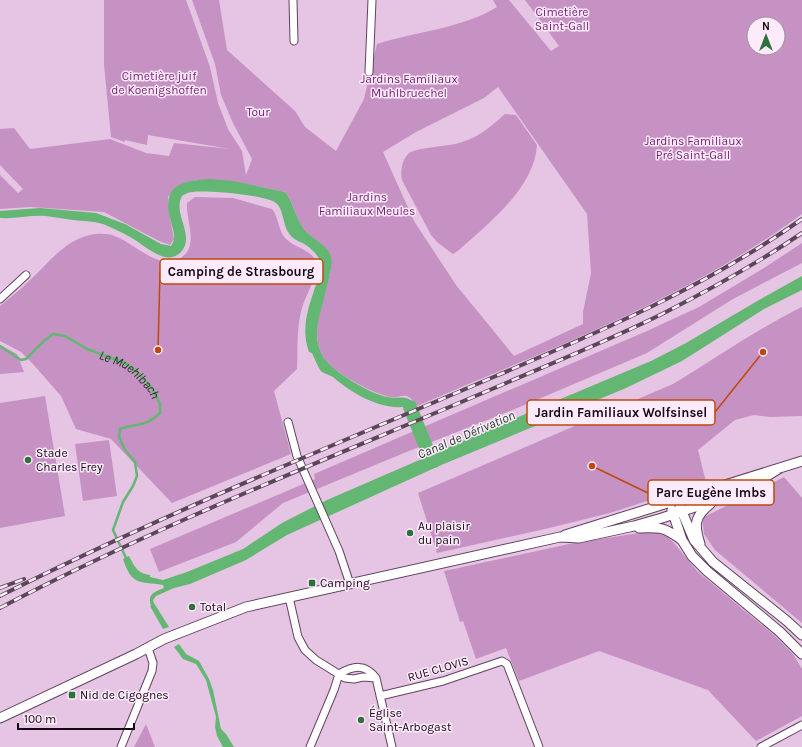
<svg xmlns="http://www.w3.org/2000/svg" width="802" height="747" viewBox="0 0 802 747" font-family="Karla,sans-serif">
<rect width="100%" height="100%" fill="#e6c4e3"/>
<path fill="#c692c3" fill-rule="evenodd" d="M 104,0 L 186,0 L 210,67 L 218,103 L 228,129 L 242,151 L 246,175 L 252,159 L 233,123 L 221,95 L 215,64 L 192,0 L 219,0 L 227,50 L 295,111 L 305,127 L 336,151 L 364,99 L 377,44 C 415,32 463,28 497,7 L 493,0 L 509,0 L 551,51 L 559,46 L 525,0 L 802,0 L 802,214 C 687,299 547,350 417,406 C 414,402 411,397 406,396 C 402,395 396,398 391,397 C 375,395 332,372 324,358 C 309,333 322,306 328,281 C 329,276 332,269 331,263 C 328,241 315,244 304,229 C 295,219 295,203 285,192 L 240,183 L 197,180 L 177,187 L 168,197 L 170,218 L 174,239 L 170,245 L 159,241 L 104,212 L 30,207 L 0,209 L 0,175 L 18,193 L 23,189 L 0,165 L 0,129 L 14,128 L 30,149 L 110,139 L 146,153 L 169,156 L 174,143 L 230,149 L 148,135 L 147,145 L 125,140 L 125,142 L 111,137 L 104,65 ZM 754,24 L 778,24 L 778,48 L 754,48 ZM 498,87 L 587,214 L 591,273 L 583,312 L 583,324 L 514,356 L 456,285 L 414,221 L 383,152 L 416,132 L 484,98 Z
M 505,114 L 516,115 L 537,145 C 535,187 488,224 459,250 L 453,254 L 438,243 L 431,235 L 403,182 C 399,174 402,159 409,153 C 417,148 445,146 455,144 C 475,140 491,127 505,114 Z
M 195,197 L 233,198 L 268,208 L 272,209 C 279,217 278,231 286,239 C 294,247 311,250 316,261 C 319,269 308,293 304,302 C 296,323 298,346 297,369 L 274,391 L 291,454 L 172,503 L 111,439 L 76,429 L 61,396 L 32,363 L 21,352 L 0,341 L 0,306 C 9,298 19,291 28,282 C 47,265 63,241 90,235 C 98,233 110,233 117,237 C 135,244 164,274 182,257 C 186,254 189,250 190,245 C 193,232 186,216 187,203 Z
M 802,243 L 802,263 L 733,299 L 647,353 L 515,409 L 409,451 L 283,503 L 236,542 L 159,572 L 150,549 L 315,479 L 314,474 L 647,331 L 699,307 L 764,268 Z
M 802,307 L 802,416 L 770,417 L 754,415 L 735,420 L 698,450 L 706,482 L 610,513 L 545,529 L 437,553 L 418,493 L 673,384 C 716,358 757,329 802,307 Z
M 0,345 L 17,354 L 24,372 L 0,374 Z
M 45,396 L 65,516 L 0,528 L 0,403 Z
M 109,440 L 117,496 L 83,501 L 75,444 Z
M 784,477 L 802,498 L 802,623 L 715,550 L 704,534 L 702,518 Z
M 645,532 L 654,532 L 668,537 L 674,543 L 697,571 L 774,635 L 793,654 L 802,669 L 802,716 L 756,741 L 708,690 L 599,651 L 519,681 L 506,648 L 476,659 L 463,621 L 460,622 L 444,571 L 569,544 Z
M 146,724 L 155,747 L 134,747 Z"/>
<path fill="#63b773" d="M 210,179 L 233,181 L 285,192 C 294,202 295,218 304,229 C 312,240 328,244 331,257 C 333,265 330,271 329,278 C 327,286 325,294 323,302 C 318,322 312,338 324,358 C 332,371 372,395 388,397 C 394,399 402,396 409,399 C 412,401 412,404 414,407 L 405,410 L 403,407 C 378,409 350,392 333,377 C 330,375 325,374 322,372 C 319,370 314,357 312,353 L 309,352 C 298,322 314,295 322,267 C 321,258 313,250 306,245 C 302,242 296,241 292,237 C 282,227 285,213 277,204 C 271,195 205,190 193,192 C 189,192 185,194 182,196 C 172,214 196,235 181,252 C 166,268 144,244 130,237 C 122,232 112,228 103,224 C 93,221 83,221 73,220 C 64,219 55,217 46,216 C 30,215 15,219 0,218 L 0,211 L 40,208 L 96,213 L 125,224 L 161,244 L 171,246 C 177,237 173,231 171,222 C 161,186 179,181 210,179 Z
M 802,276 L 802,290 L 764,309 L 682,361 L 626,388 L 439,466 L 287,535 L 246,560 L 190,584 L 174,588 L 156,596 L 153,600 L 154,603 L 169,627 L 163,629 L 150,606 L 151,606 C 147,594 154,592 164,588 L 163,585 C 139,581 132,586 123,559 L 129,556 C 134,566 138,574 150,575 L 150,577 L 163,580 L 187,572 L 243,549 L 282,523 L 327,500 L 551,403 L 651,361 L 686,343 L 759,300 Z
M 179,644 L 186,654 L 199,661 L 209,679 L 213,690 L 221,729 L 226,734 L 234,747 L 223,747 L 217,736 L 215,727 L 216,717 L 206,680 L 196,664 L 183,659 L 174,647 Z"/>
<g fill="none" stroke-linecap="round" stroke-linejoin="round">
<path stroke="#63b773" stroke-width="2.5" id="s1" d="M 0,346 L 21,360 L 26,359 L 44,341 L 53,334 L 65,336 L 87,349 L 125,363 L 136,371 L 152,388 L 160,404 L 160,413 C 146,427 137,423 120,429 L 119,437 L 125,450 L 135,462 L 137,476 L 133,486 L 123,502 L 113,530 L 127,560"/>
<path stroke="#63b773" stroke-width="14" d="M 410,407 L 426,447 L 434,461"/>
<g stroke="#60435e" stroke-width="9">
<path id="minor" d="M 293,0 L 294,41
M 369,72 L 372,0
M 0,299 L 26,275
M 288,422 L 297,456 L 339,551 L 350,584
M 289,597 L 298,637 L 305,650 L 316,660 L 345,678 L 354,679 L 363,677 L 376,678
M 339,674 C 353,666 365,663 376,678 L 392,747
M 380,696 L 443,681 L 502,661 L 507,664 L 539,747
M 121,747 L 152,671 L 153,663 L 148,648
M 310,747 L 334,690 L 339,674
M 761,747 L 802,725"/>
</g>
<g stroke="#60435e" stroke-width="11">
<path id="secondary" d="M 680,507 L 694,540 L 713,562 L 787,621 L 802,635
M 672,510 L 682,540 L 692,556 L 707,571 L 780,632 L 802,654
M 639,528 C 660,527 664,527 682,540
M 565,535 L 802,461
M 700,544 C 694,525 694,517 710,504
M 0,718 L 136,654 L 164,639 L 246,607 L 560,537 L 579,538 L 634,526 L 662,518 L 731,495 L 749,487 L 780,468"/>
</g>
<use href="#minor" stroke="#fff" stroke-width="7"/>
<use href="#secondary" stroke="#fff" stroke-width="9"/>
<g stroke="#5b4759" stroke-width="4">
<path id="rail" d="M 0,588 L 24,579
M 0,596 C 149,521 303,458 456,393 C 575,342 696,294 802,219
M 0,608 C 158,525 328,459 492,389 C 550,364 608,341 664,313 C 711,289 758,263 802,233"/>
</g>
<use href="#rail" stroke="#fdebfb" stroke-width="2.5" stroke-dasharray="8" stroke-linecap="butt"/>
</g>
<g fill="#2d713c" stroke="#fdebfb" stroke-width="1.5">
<circle cx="28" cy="460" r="4"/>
<circle cx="410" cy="533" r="4"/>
<rect x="308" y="579" width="8" height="8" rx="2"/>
<circle cx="192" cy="607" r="4"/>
<rect x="68" y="691" width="8" height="8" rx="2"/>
<circle cx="361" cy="720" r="4"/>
</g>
<g text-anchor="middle" stroke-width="3" stroke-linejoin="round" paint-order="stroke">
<g font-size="12" fill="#731b72" stroke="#fdebfb">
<text x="562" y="16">Cimetière<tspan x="562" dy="14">Saint-Gall</tspan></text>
<text x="159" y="80">Cimetière juif<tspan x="159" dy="14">de Koenigshoffen</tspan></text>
<text x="409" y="83">Jardins Familiaux<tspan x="409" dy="14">Muhlbruechel</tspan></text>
<text x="258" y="116">Tour</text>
<text x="693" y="145">Jardins Familiaux<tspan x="693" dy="14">Pré Saint-Gall</tspan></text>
<text x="367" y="201">Jardins<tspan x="367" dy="14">Familiaux Meules</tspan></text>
</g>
<g font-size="12" fill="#140813" stroke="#fdebfb" text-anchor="start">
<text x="36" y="457">Stade<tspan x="36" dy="14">Charles Frey</tspan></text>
<text x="418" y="530">Au plaisir<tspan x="418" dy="14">du pain</tspan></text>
<text x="320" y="587">Camping</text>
<text x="200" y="611">Total</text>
<text x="80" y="699">Nid de Cigognes</text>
<text x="369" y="717">Église<tspan x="369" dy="14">Saint-Arbogast</tspan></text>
</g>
<g font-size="12" fill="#140813" stroke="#fdebfb">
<text transform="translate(438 669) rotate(-16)" y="4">RUE CLOVIS</text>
</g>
<g font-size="13" font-style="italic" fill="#183a1f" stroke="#fdebfb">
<text dy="5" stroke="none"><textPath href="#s1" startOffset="156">Le Muehlbach</textPath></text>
<text transform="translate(466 434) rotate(-23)" y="5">Canal de Dérivation</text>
</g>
</g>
<path fill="none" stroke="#be490d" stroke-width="1.5" d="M158 350L160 272M763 352L715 412M592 466L648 493"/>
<g fill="#be490d" stroke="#fdebfb" stroke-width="1.5">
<circle cx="158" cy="350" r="4"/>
<circle cx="763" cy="352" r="4"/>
<circle cx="592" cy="466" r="4"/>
</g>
<g fill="#fdebfb" stroke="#be490d" stroke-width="1.5">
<rect x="160" y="259" width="163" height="25" rx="4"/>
<rect x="527" y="400" width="188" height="25" rx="4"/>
<rect x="648" y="480" width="126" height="25" rx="4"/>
</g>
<g font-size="13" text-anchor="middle" font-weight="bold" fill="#140813">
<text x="241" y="276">Camping de Strasbourg</text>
<text x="621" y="417">Jardin Familiaux Wolfsinsel</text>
<text x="711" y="497">Parc Eugène Imbs</text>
</g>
<g transform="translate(766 36)"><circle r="19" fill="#fdebfb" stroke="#a0909e"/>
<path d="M0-3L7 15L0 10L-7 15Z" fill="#2d713c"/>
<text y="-6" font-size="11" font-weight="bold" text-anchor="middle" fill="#140813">N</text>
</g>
<path d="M18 723v6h116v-6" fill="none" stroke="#140813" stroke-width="2"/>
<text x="24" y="723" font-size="12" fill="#140813" stroke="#fdebfb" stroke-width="3" paint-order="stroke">100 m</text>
</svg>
